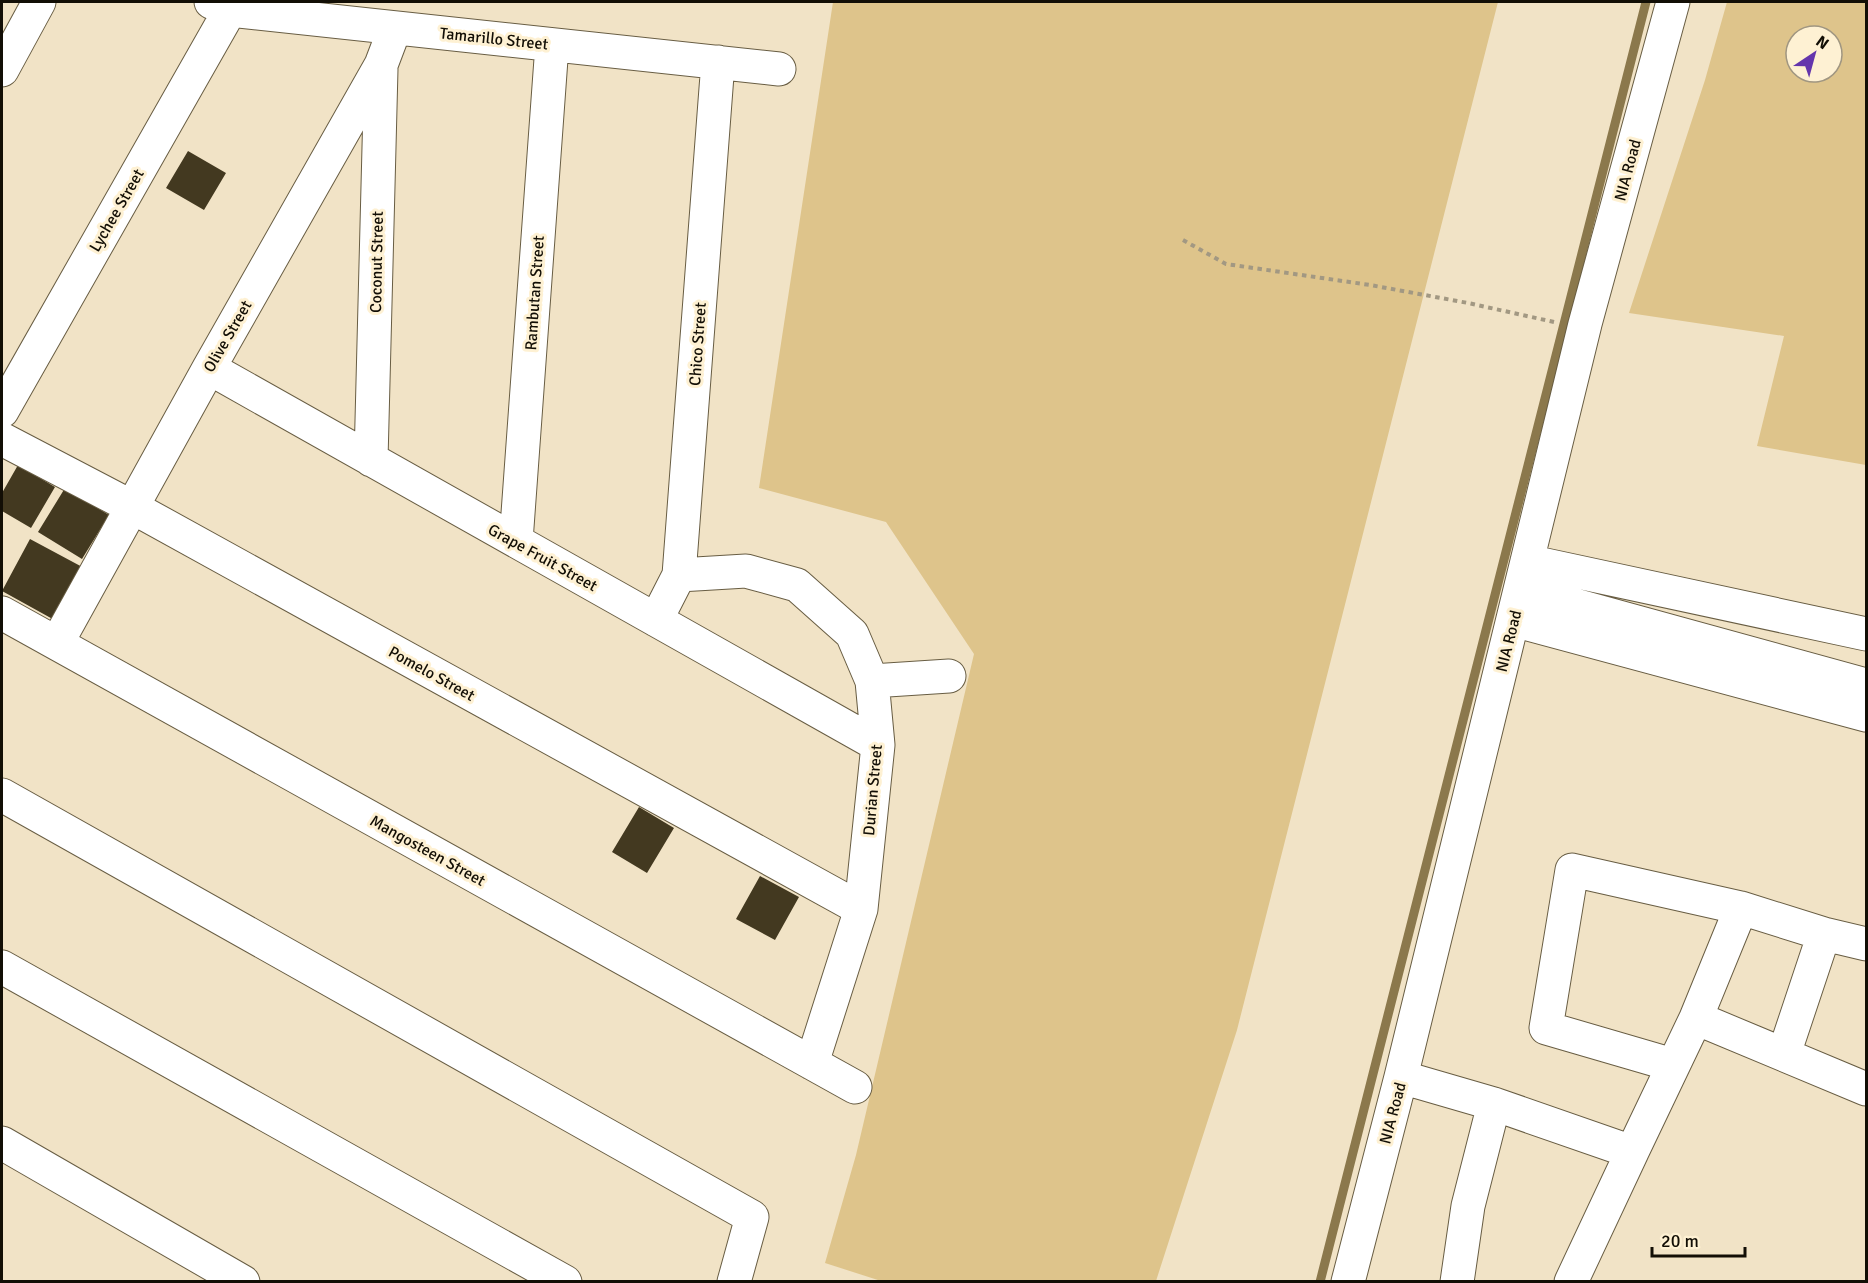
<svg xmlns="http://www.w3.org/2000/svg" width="1868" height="1283" viewBox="0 0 1868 1283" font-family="Signika,sans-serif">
<rect width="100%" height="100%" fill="#f1e3c6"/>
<path fill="#dec48b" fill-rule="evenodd" d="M 833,2 L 1498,2 L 1237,1030 L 1156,1281 L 881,1281 L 825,1263 L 856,1155 L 974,654 L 886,522 L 759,488 Z
M 1727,2 L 1866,2 L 1866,465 L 1757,446 L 1784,336 L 1629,313 L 1705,80 ZM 1796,36 L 1832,36 L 1832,72 L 1796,72 Z"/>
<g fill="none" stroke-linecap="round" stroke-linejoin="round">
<path stroke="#8b784c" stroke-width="9" d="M 1320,1282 L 1646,2"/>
</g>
<path fill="#433920" d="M 188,151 L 226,173 L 204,210 L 166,188 Z
M 18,465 L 55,487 L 31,528 L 2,511 L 2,493 Z
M 65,488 L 109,515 L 82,559 L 38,532 Z
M 30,539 L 86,569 L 58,622 L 2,591 Z
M 639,807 L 674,828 L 647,873 L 612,852 Z
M 760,876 L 799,897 L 775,940 L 736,919 Z"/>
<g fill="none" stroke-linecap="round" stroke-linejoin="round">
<g stroke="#685d43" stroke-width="35">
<path id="minor" d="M 211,2 L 230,10 L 779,69
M 2,70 L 39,2
M 209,368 L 878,745
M 2,411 L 230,10
M 2,439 L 132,507 L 861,909
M 371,460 L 381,69
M 516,541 L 552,45
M 1527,561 L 1866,634
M 679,575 L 746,571 L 797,585 L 852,634 L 872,681 L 878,745 L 861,909 L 812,1063
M 1520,590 L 1866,685
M 2,613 L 855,1087
M 656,620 L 679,575 L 718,62
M 1513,620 L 1866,715
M 57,643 L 209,368 L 381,65 L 395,28
M 872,681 L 949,676
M 2,795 L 752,1217 L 734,1282
M 2,967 L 565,1282
M 1696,1018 L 1741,908
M 1784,1054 L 1824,934 L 1866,944
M 1673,1065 L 1546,1028 L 1572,870 L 1741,908 L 1824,934
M 1401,1077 L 1494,1104 L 1632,1152 L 1696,1018 L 1866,1089
M 2,1143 L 243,1282
M 1348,1282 L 1401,1077 L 1585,324 L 1673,2
M 1457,1282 L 1468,1206 L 1494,1104
M 1571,1282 L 1632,1152"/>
</g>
<path stroke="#a29882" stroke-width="4" stroke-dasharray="4.5 4.5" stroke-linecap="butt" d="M 1183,240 L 1226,264 L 1370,285 L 1468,303 L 1554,322"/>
<use href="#minor" stroke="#fff" stroke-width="33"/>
</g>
<g text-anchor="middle" stroke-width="6" stroke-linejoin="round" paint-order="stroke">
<g font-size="16" fill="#120e05" stroke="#fef1d3">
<text transform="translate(494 38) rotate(6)" y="6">Tamarillo Street</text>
<text transform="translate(1627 170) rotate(-75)" y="6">NIA Road</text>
<text transform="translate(116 210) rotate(-60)" y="6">Lychee Street</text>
<text transform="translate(376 262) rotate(-89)" y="6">Coconut Street</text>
<text transform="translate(534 293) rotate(-86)" y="6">Rambutan Street</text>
<text transform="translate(227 336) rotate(-60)" y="6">Olive Street</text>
<text transform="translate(697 344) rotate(-86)" y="6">Chico Street</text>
<text transform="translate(543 557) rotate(29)" y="6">Grape Fruit Street</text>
<text transform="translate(1508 641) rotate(-76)" y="6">NIA Road</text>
<text transform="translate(432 673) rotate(29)" y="6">Pomelo Street</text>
<text transform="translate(872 790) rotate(-85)" y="6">Durian Street</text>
<text transform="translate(428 850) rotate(29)" y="6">Mangosteen Street</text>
<text transform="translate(1392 1113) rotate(-75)" y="6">NIA Road</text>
</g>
</g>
<rect width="1868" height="1283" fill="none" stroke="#120e05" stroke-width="6"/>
<g transform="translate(1814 54) rotate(36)"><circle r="28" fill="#fef1d3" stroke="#a09681" stroke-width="1.5"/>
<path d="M0-4.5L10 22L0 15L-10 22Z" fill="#6435ac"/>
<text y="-9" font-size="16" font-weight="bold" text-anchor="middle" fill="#120e05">N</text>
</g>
<path d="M1652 1247v9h93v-9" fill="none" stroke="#120e05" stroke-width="3"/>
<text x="1661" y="1247" font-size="18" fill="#120e05" stroke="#fef1d3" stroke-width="4.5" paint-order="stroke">20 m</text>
</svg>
